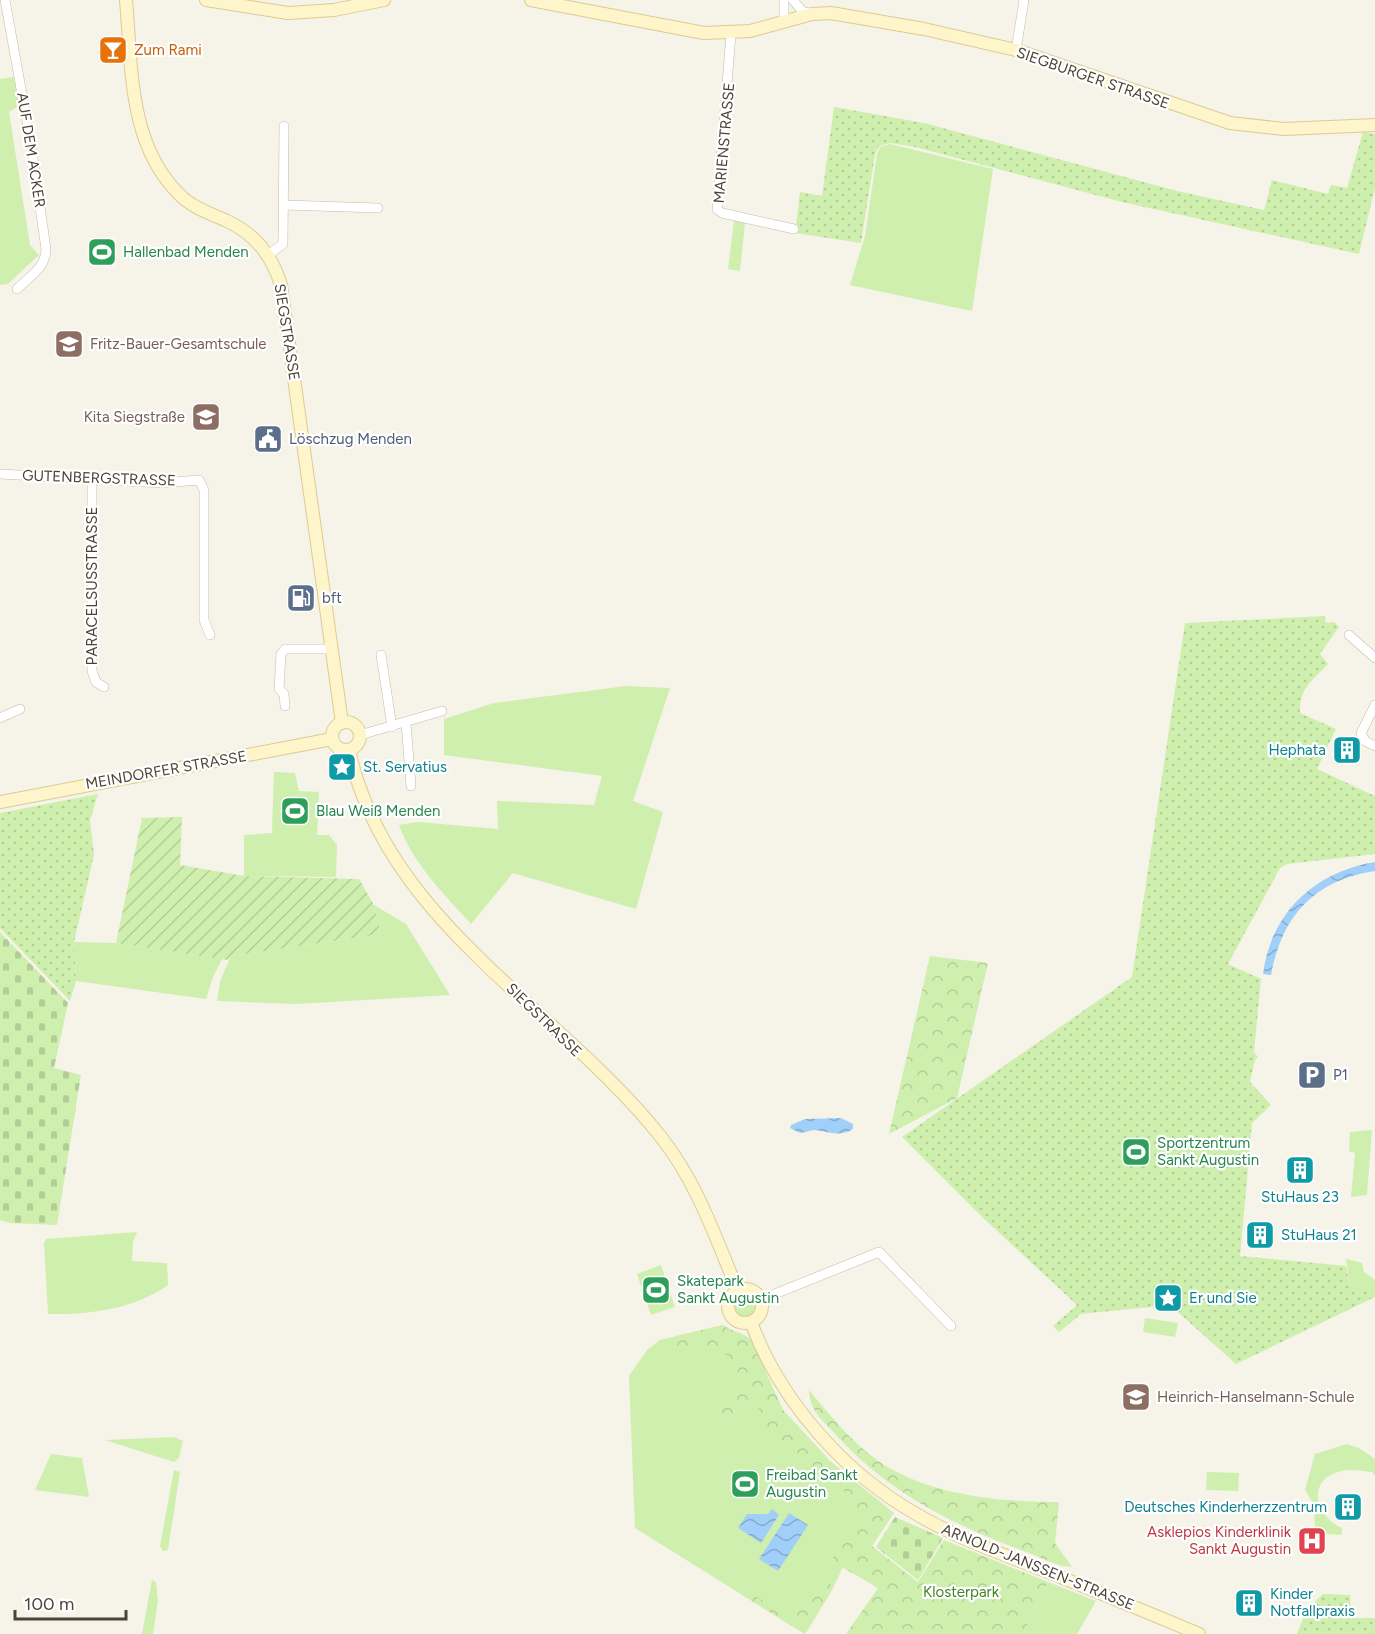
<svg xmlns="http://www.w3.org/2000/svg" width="1375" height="1634" viewBox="0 0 1375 1634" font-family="Figtree,sans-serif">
<defs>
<pattern id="forest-crowns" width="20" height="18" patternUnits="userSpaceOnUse" patternTransform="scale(1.5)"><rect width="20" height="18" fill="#ceefae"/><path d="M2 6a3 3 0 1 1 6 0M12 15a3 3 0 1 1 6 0" fill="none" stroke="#b2ce96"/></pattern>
<pattern id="cemetery-stones" width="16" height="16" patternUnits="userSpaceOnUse" patternTransform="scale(1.5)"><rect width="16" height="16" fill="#ceefae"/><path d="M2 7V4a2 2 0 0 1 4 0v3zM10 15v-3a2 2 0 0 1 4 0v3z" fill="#b2ce96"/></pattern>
<pattern id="park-dots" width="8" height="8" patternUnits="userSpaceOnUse" patternTransform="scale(1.5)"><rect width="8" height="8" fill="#ceefae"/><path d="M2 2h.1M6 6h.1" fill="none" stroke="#b2ce96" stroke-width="1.8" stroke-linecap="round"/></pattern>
<pattern id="garden-furrows" width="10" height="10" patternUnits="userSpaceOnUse" patternTransform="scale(1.5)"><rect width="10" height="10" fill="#ceefae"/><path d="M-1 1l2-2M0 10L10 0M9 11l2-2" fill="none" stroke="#b2ce96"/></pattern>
<pattern id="water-waves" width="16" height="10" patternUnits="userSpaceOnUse" patternTransform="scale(1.5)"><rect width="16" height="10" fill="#a0d0f9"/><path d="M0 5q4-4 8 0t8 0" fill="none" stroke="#84aaca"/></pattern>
</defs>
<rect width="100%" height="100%" fill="#f6f3e9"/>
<path fill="#ceefae" d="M 14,77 L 19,106 L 9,112 L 30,245 L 39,255 L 8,284 L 0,285 L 0,79 Z
M 890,144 L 993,169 L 972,311 L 850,285 L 865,236 L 877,154 L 880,147 Z
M 734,221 L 745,223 L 740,271 L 728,269 Z
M 626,686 L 670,688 L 633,801 L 663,812 L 636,909 L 513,873 L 471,924 C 444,894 413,864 399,825 L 418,822 L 498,829 L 497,801 L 594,805 L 602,776 L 444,755 L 444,719 L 494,703 Z
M 274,772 L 295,773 L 299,791 L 319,792 L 317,835 L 329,835 L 337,845 L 336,877 L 244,876 L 244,835 L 272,833 Z
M 374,905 L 406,924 L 450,995 L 296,1004 L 217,1001 L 220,981 L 231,956 L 381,934 Z
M 74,942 L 116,943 L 222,959 L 213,977 L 206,999 L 76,981 Z
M 1372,1130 L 1367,1195 L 1351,1197 L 1355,1153 L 1349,1151 L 1350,1132 Z
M 137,1232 L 133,1242 L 132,1261 L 167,1263 L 168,1285 C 134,1309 90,1315 48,1314 L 44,1243 L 46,1239 Z
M 1346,1259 L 1362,1263 L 1364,1272 L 1375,1280 L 1375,1288 L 1350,1288 Z
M 661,1265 L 675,1307 L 651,1315 L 637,1274 Z
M734 1306a11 11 0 1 1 22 0a11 11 0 1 1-22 0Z
M 1145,1318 L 1178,1323 L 1175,1337 L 1143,1332 Z
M 723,1325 C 732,1332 742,1332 751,1340 L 783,1410 L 831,1462 L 883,1505 L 850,1552 L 832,1590 L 805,1634 L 635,1528 L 629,1376 L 647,1350 L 660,1340 Z
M 174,1437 L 183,1441 L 179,1458 L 174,1462 L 105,1440 Z
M 1347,1444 L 1359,1448 L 1375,1459 L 1375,1476 L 1372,1472 C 1361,1471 1349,1468 1338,1472 C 1306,1481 1316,1517 1342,1528 L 1342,1535 L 1315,1533 L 1314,1505 L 1305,1490 L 1315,1454 Z
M 51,1454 L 82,1458 L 89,1497 L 35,1490 Z
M 174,1470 L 180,1472 L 168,1550 L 163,1551 L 160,1546 Z
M 1207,1472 L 1239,1473 L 1238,1491 L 1206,1490 Z
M 152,1580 L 156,1582 L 158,1601 L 153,1634 L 142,1634 Z
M 1048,1582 L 1096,1601 L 1077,1634 L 1023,1634 Z"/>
<path fill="url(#forest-crowns)" d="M 930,956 L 988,963 L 957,1098 L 889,1134 Z
M 723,1325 C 732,1332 742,1332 751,1340 L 783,1410 L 831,1462 L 894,1513 L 872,1546 L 918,1582 L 944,1540 L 1048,1582 L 1023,1634 L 846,1634 L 878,1588 L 835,1563 L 833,1558 L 855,1526 L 854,1499 L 791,1448 L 770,1442 C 762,1427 767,1415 754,1403 L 731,1424 L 721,1411 L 740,1385 L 737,1370 L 728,1355 L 697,1352 L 682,1355 L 660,1340 Z
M 809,1390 C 827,1412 847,1436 869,1454 C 920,1495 996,1502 1059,1502 L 1055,1543 L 1072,1567 C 1059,1567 1042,1558 1029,1553 C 955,1526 890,1494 836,1435 C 822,1419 810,1412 809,1390 Z
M 824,1579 L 830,1583 L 832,1590 L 805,1634 L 742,1595 L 746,1590 L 771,1606 L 791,1609 L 812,1584 Z"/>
<path fill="url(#cemetery-stones)" d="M 0,932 L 68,1003 L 54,1068 L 81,1075 L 57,1225 L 10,1223 L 0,1220 Z
M 895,1517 L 943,1538 L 918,1580 L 876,1547 Z"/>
<path fill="url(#park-dots)" d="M 834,107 L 924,123 L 1177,191 L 1264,210 L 1272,180 L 1328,194 L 1331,185 L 1347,188 L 1363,132 L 1375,134 L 1375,188 L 1359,254 L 1122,202 L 915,147 L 890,143 L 879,146 L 875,154 L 861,243 L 795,233 L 800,192 L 822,196 Z
M 1325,616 L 1326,623 L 1334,622 L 1339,627 L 1320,654 L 1328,664 C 1313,681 1299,687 1300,713 L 1336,729 L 1317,769 L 1375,796 L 1375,854 L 1287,864 L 1280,868 L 1228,964 L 1261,979 L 1254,1052 L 1258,1057 L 1255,1060 L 1250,1082 L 1271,1105 L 1252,1123 L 1240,1256 L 1346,1266 L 1350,1288 L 1375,1288 L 1375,1297 L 1236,1364 L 1170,1305 L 1081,1314 L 1059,1332 L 1053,1326 L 1077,1305 L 980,1215 L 902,1137 L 1132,977 L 1185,623 Z
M 98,794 L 90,820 L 94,855 L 74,942 L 76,981 L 70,1001 L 0,928 L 0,813 Z
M 1323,1594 L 1350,1595 L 1351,1618 L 1375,1618 L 1375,1634 L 1297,1634 L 1306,1611 Z"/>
<path fill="url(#garden-furrows)" d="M 182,817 L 180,865 L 244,876 L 359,879 L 374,905 L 381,934 L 231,956 L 228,960 L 116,943 L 142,818 Z"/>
<path fill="url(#water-waves)" d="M 1375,862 L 1375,871 C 1315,880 1282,915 1271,975 L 1263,974 C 1271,912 1315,872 1375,862 Z
M 841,1118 L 853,1124 L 853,1129 C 840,1138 828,1131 814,1130 C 810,1130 805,1133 800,1133 L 790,1128 L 791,1125 L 805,1119 Z
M 772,1509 L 779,1515 L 761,1543 L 738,1528 L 747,1514 L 768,1514 Z
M 789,1513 L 808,1525 L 778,1571 L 759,1559 Z"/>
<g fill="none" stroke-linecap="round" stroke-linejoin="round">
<g stroke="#c3bcaa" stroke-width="10">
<path id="street" d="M 5,0 L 31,144 L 46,249 C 45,269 31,275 17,289
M 784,0 L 784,23
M 793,0 L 802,11 L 812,14
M 731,34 L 717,209 L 722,213 L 794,229
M 1016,50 L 1024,0
M 284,205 L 378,208
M 268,255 L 283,244 L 284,126
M 0,474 L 163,483 L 199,480 L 204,490 L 204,620 L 210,635
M 92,481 L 92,671 L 96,682 L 104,687
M 1349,635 L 1375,658
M 381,655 L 392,727
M 1375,705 L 1361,733 L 1365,741 L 1375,746
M 285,706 L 284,694 L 279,689 L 281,654 L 285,649 L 331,649
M 0,718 L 20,709
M 406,723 L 411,786
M 360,735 L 442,711
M 760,1300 L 879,1252 L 951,1326"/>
</g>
<g stroke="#dbcc94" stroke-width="14">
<path id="secondary" d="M 126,0 C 132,66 128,144 179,194 C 192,208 210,213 227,221 C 255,234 272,255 281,285 L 342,723
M 206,0 L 288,13 L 334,10 L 384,0
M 531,0 L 704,33 L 750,31 L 812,14 L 831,13 L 924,29 L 1016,50 L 1230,123 L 1284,129 L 1375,125
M332 736a14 14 0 1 1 28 0a14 14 0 1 1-28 0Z
M 349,750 C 386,922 559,1008 661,1137 C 698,1184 715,1237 738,1291
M 0,802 L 332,739
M728 1306a17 17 0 1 1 34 0a17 17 0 1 1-34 0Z
M 751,1322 C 780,1401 845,1474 918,1515 C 957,1538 1000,1553 1043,1570 C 1095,1591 1147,1612 1199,1634"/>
</g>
<use href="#street" stroke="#fff" stroke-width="9"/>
<use href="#secondary" stroke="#fff5cb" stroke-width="12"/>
</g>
<defs>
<g id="bar-square" transform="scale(1.5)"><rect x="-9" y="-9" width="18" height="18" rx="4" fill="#e8710a" stroke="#fff"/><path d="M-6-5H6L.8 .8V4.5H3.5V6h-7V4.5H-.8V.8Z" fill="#fff"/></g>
<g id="stadium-square" transform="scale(1.5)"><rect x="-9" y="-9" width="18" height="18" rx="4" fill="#2e9e5b" stroke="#fff"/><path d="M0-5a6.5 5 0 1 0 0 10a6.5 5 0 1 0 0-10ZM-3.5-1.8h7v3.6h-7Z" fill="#fff"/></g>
<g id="school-square" transform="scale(1.5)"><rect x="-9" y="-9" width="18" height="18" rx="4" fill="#8d6e63" stroke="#fff"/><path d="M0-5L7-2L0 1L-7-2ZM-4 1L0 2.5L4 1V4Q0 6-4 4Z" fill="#fff"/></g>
<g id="civic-square" transform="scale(1.5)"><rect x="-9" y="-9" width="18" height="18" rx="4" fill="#5c6f8a" stroke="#fff"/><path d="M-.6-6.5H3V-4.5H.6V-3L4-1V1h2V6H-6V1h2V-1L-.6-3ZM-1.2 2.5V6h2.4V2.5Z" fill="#fff"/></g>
<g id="fuel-square" transform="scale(1.5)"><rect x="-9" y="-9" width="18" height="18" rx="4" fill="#5c6f8a" stroke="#fff"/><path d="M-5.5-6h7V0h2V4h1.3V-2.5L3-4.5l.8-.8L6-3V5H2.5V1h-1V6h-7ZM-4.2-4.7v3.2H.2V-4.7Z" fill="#fff"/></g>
<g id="building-square" transform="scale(1.5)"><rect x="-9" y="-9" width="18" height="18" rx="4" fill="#0f9aa8" stroke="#fff"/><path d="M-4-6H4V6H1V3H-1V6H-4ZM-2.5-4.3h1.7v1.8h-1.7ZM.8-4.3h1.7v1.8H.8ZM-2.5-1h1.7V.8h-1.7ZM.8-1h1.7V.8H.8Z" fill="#fff"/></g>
<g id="sight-square" transform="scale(1.5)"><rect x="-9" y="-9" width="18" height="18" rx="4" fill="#0f9aa8" stroke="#fff"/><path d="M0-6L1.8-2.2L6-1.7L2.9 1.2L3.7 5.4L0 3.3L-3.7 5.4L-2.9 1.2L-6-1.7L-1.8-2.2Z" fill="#fff"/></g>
<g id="parking-square" transform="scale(1.5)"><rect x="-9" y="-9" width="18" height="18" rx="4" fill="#5c6f8a" stroke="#fff"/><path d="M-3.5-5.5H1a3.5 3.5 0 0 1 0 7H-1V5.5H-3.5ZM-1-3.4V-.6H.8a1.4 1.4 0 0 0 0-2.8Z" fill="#fff"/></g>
<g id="hospital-square" transform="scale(1.5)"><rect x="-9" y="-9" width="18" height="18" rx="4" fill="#e0444e" stroke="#fff"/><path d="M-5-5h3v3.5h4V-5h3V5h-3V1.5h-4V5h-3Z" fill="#fff"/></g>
</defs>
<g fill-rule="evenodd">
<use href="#bar-square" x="113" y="50"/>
<use href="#stadium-square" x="102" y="252"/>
<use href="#school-square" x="69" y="344"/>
<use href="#school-square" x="206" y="417"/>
<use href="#civic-square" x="268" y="439"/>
<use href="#fuel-square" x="301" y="598"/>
<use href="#building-square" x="1347" y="750"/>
<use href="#sight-square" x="342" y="767"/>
<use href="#stadium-square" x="295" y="811"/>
<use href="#parking-square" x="1312" y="1075"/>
<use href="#stadium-square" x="1136" y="1152"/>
<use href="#building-square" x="1300" y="1170"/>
<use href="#building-square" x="1260" y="1235"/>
<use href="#stadium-square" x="656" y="1290"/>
<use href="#sight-square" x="1168" y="1298"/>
<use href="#school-square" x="1136" y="1397"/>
<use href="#stadium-square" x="745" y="1484"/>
<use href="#building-square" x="1348" y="1507"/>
<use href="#hospital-square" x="1312" y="1541"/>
<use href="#building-square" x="1249" y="1603"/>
</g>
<g text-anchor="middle" stroke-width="4.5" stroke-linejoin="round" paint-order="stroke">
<g font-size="15" fill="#c56008" stroke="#fff" text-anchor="start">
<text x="134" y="55">Zum Rami</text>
</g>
<g font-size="15" fill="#4b4436" stroke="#fff">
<text transform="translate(1093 78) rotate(19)" y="5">SIEGBURGER STRASSE</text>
<text transform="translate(724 143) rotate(-85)" y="5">MARIENSTRASSE</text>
<text transform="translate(31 150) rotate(81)" y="5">AUF DEM ACKER</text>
<text transform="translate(287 332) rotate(81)" y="5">SIEGSTRASSE</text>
<text transform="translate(99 478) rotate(2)" y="5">GUTENBERGSTRASSE</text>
<text transform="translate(92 586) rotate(-90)" y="5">PARACELSUSSTRASSE</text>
<text transform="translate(166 770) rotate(-10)" y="5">MEINDORFER STRASSE</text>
<text transform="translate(544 1020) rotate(44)" y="5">SIEGSTRASSE</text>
<text transform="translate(1038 1567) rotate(22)" y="5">ARNOLD-JANSSEN-STRASSE</text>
</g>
<g font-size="15" fill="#27864d" stroke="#fff" text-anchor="start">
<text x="123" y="257">Hallenbad Menden</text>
<text x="316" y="816">Blau Weiß Menden</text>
<text x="1157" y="1148">Sportzentrum<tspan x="1157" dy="17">Sankt Augustin</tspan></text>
<text x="677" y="1286">Skatepark<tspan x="677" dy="17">Sankt Augustin</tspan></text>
<text x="766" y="1480">Freibad Sankt<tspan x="766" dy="17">Augustin</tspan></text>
</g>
<g font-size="15" fill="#785e54" stroke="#fff" text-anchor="start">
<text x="90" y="349">Fritz-Bauer-Gesamtschule</text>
<text x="185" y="422" text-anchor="end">Kita Siegstraße</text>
<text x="1157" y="1402">Heinrich-Hanselmann-Schule</text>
</g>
<g font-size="15" fill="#4e5e75" stroke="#fff" text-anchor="start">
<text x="289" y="444">Löschzug Menden</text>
<text x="322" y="603">bft</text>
<text x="1333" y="1080">P1</text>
</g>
<g font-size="15" fill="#0d838f" stroke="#fff" text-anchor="start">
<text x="1326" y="755" text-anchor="end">Hephata</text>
<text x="363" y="772">St. Servatius</text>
<text x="1300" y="1202" text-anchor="middle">StuHaus 23</text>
<text x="1281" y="1240">StuHaus 21</text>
<text x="1189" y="1303">Er und Sie</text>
<text x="1327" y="1512" text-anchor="end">Deutsches Kinderherzzentrum</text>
<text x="1270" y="1599">Kinder<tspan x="1270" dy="17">Notfallpraxis</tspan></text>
</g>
<g font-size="15" fill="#be3a42" stroke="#fff" text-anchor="end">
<text x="1291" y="1537">Asklepios Kinderklinik<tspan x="1291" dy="17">Sankt Augustin</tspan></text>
</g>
<g font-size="15" fill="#428621" stroke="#fff">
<text x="961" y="1597">Klosterpark</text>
</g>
</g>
<path d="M15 1610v9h111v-9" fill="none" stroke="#4b4436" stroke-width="3"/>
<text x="24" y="1610" font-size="18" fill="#4b4436" stroke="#ffffff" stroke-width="4.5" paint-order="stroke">100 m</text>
</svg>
